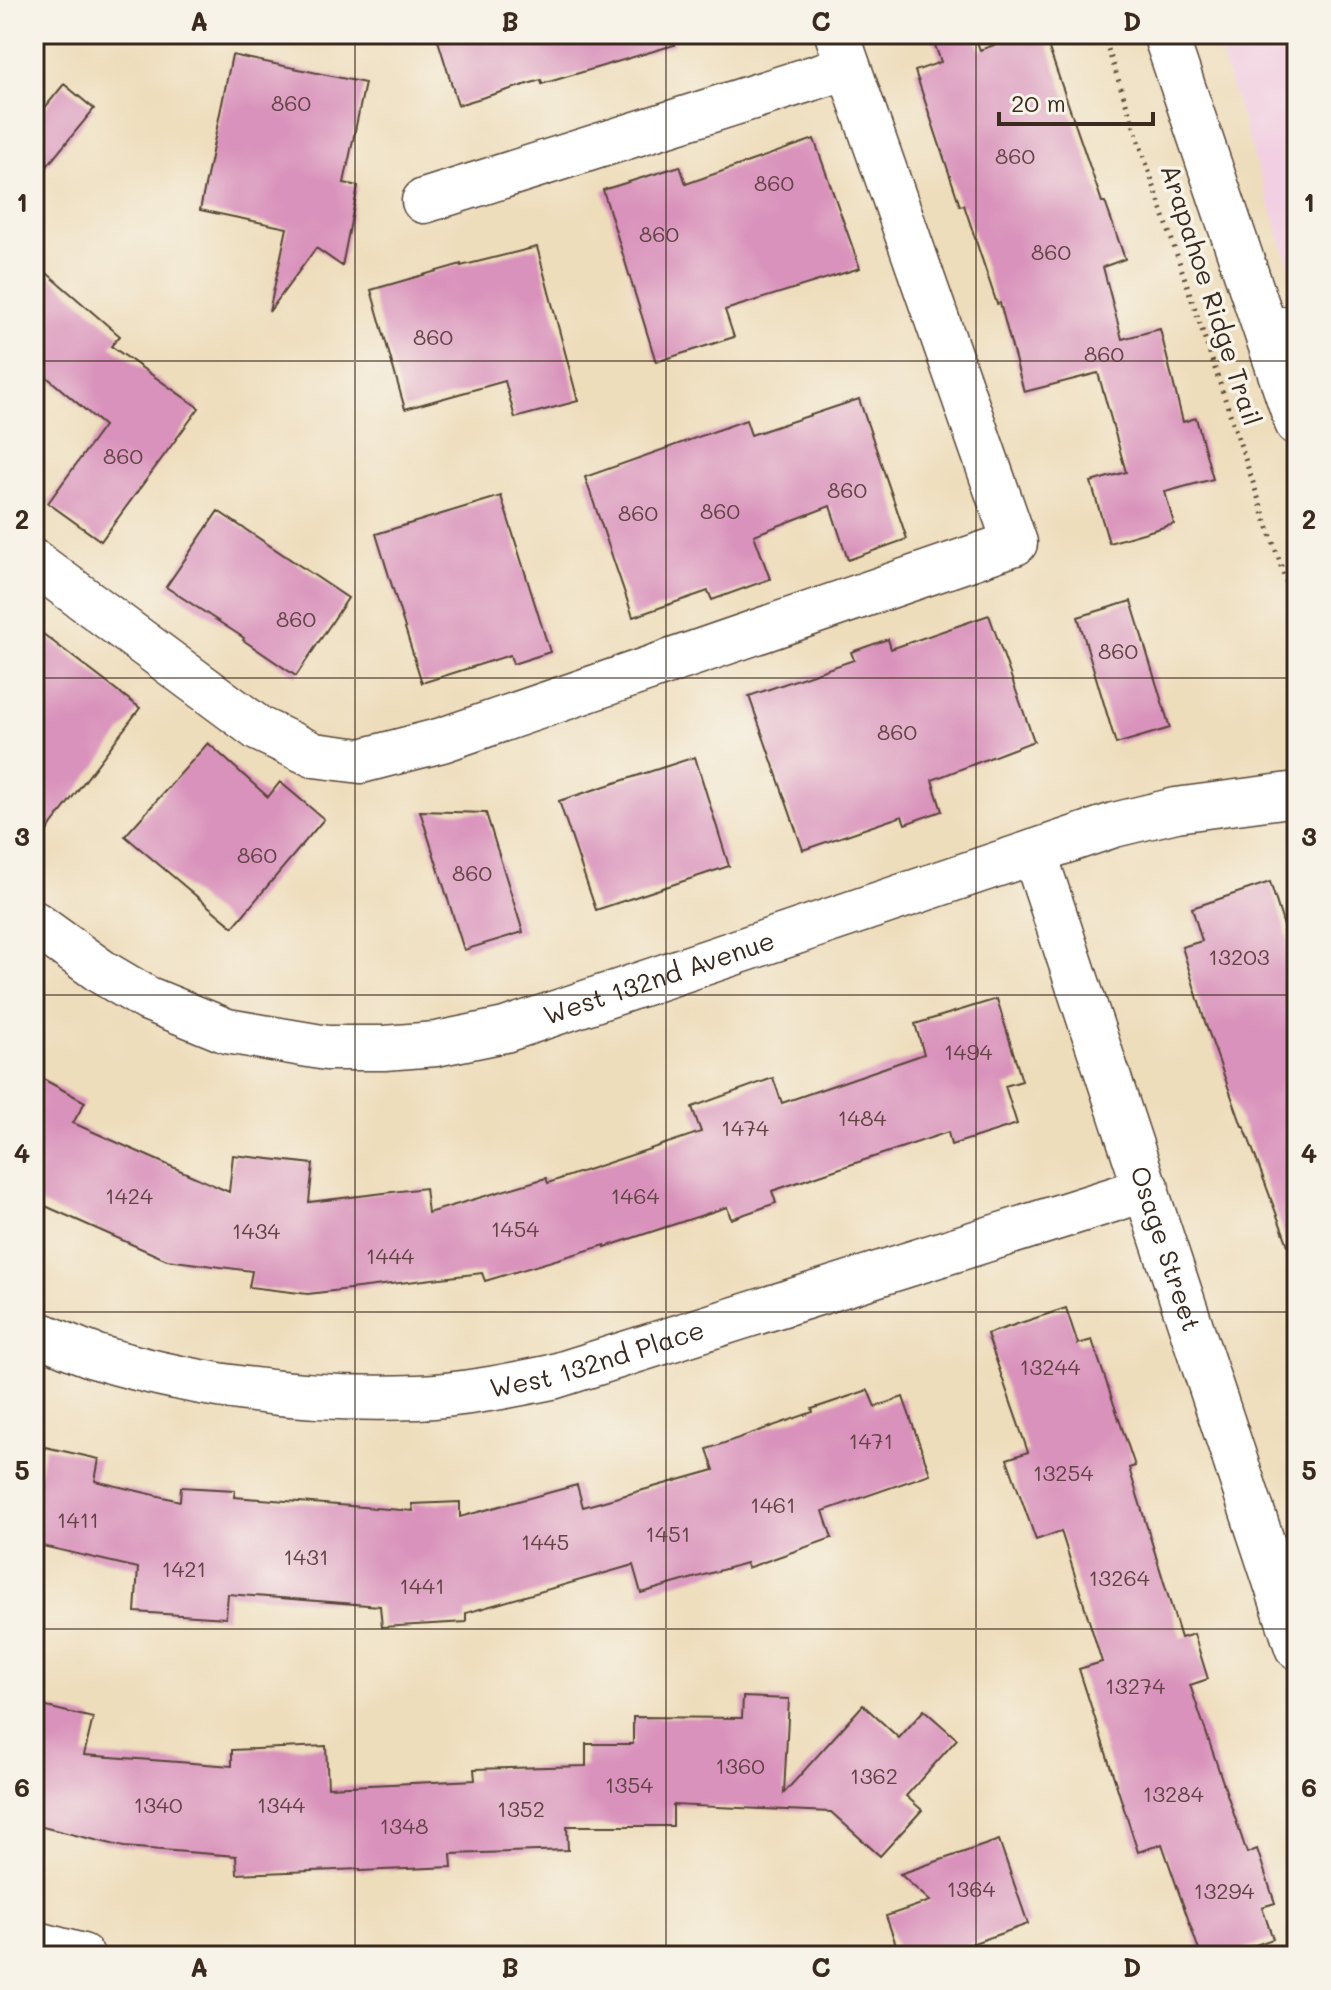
<svg xmlns="http://www.w3.org/2000/svg" width="1331" height="1990" viewBox="0 0 1331 1990" font-family="Mali,sans-serif">
<rect width="100%" height="100%" fill="#f7f3e8"/>
<filter id="ink" filterUnits="userSpaceOnUse"><feTurbulence type="fractalNoise" baseFrequency=".0125" numOctaves="2"/><feDisplacementMap in="SourceGraphic" scale="16" xChannelSelector="R" yChannelSelector="G"/><feConvolveMatrix kernelMatrix="1 2 1 2 8 2 1 2 1" color-interpolation-filters="sRGB"/></filter>
<filter id="wash" filterUnits="userSpaceOnUse"><feTurbulence type="fractalNoise" baseFrequency=".006" numOctaves="4" result="noise"/><feDisplacementMap in="SourceGraphic" scale="32" xChannelSelector="R" yChannelSelector="G"/><feGaussianBlur stdDeviation="1.8" result="paint"/><feColorMatrix in="noise" values="0 0 0 0 0 0 0 0 0 0 0 0 0 0 0 0 0 1.4 0 .05"/><feComposite in="paint" operator="in"/></filter>
<g filter="url(#wash)">
<rect width="100%" height="100%" fill="#edb"/>
<path fill="#f2cfe2" d="M 1214,34 L 1297,34 L 1297,289 Z"/>
<g id="blocks">
<path fill="#d992bb" d="M 436,34 L 672,34 L 674,45 L 542,84 L 541,80 L 458,105 Z
M 931,34 L 974,34 L 980,50 L 1025,34 L 1044,34 L 1102,202 L 1105,202 L 1125,259 L 1103,267 L 1122,339 L 1160,329 L 1183,422 L 1196,418 L 1213,479 L 1165,492 L 1174,524 L 1109,543 L 1091,482 L 1126,472 L 1098,373 L 1024,392 L 1000,303 L 997,304 L 964,205 L 960,206 L 915,71 L 941,62 Z
M 232,55 L 365,83 L 344,183 L 358,186 L 342,266 L 316,248 L 269,312 L 287,228 L 200,210 Z
M 64,84 L 94,109 L 34,182 L 34,121 Z
M 814,139 L 860,268 L 725,310 L 734,337 L 656,362 L 603,190 L 680,166 L 686,184 Z
M 537,247 L 578,401 L 515,418 L 505,381 L 405,409 L 371,290 L 461,264 L 461,266 Z
M 34,262 L 120,336 L 111,346 L 199,408 L 101,541 L 48,503 L 104,426 L 34,366 Z
M 859,399 L 907,539 L 848,560 L 830,506 L 754,535 L 770,579 L 712,600 L 708,591 L 633,617 L 585,477 L 746,420 L 751,435 Z
M 501,496 L 550,652 L 513,664 L 510,655 L 422,683 L 376,534 Z
M 218,511 L 348,598 L 296,676 L 243,640 L 244,638 L 166,587 Z
M 1131,601 L 1170,728 L 1116,744 L 1078,617 Z
M 989,615 L 1034,741 L 932,780 L 942,811 L 905,824 L 902,816 L 803,850 L 749,696 L 854,660 L 851,652 L 888,639 L 891,649 Z
M 34,627 L 140,708 L 34,848 Z
M 208,743 L 268,797 L 280,782 L 324,819 L 233,927 L 125,836 Z
M 695,757 L 729,866 L 596,910 L 559,801 Z
M 420,811 L 486,813 L 523,932 L 464,950 Z
M 1270,882 L 1297,967 L 1297,1255 L 1292,1256 L 1244,1126 L 1242,1126 L 1205,1022 L 1182,947 L 1202,941 L 1192,908 Z
M 997,999 L 1022,1081 L 1005,1086 L 1017,1124 L 951,1145 L 948,1132 L 772,1191 L 776,1203 L 731,1219 L 727,1207 L 605,1247 L 605,1245 L 485,1281 L 482,1273 L 308,1294 L 249,1287 L 252,1271 L 167,1260 L 34,1201 L 34,1074 L 85,1102 L 73,1123 L 229,1192 L 233,1155 L 313,1164 L 309,1202 L 425,1188 L 428,1213 L 546,1178 L 548,1183 L 701,1132 L 692,1107 L 773,1078 L 782,1103 L 924,1054 L 915,1024 Z
M 1066,1308 L 1078,1344 L 1092,1340 L 1135,1466 L 1129,1468 L 1181,1638 L 1194,1634 L 1208,1679 L 1190,1685 L 1247,1853 L 1257,1849 L 1275,1903 L 1262,1907 L 1273,1939 L 1224,1956 L 1201,1956 L 1162,1844 L 1138,1852 L 1079,1669 L 1102,1662 L 1061,1531 L 1036,1540 L 1007,1459 L 1028,1452 L 987,1334 Z
M 868,1390 L 875,1407 L 903,1397 L 930,1474 L 823,1511 L 832,1538 L 747,1568 L 746,1563 L 641,1593 L 633,1565 L 466,1613 L 466,1622 L 382,1627 L 380,1606 L 228,1594 L 226,1618 L 135,1612 L 138,1568 L 34,1544 L 34,1497 L 45,1447 L 99,1459 L 95,1481 L 180,1501 L 181,1487 L 235,1490 L 234,1497 L 413,1511 L 412,1504 L 460,1502 L 460,1517 L 577,1485 L 583,1507 L 714,1470 L 707,1449 L 813,1412 L 812,1409 Z
M 743,1697 L 789,1699 L 784,1793 L 863,1705 L 899,1738 L 924,1710 L 957,1739 L 906,1796 L 922,1810 L 880,1856 L 831,1812 L 673,1805 L 673,1826 L 567,1826 L 568,1850 L 451,1854 L 452,1867 L 360,1871 L 360,1869 L 237,1874 L 236,1856 L 124,1847 L 34,1825 L 34,1704 L 93,1718 L 84,1755 L 232,1766 L 232,1750 L 326,1746 L 328,1787 L 475,1780 L 474,1769 L 586,1766 L 586,1744 L 633,1744 L 633,1717 L 742,1718 Z
M 999,1840 L 1028,1924 L 937,1956 L 900,1956 L 886,1916 L 930,1901 L 900,1874 Z"/>
</g>
</g>
<g filter="url(#ink)">
<use href="#blocks" fill-opacity="0" stroke="#564536" stroke-width="2"/>
<g fill="none" stroke-linecap="round" stroke-linejoin="round">
<g stroke="#564536" stroke-width="25">
<path id="lane" d="M 1264,324 L 1297,314"/>
</g>
<g stroke="#564536" stroke-width="47">
<g id="street">
<path d="M 1165,34 L 1297,423"/>
<path d="M 424,201 L 848,67"/>
<path d="M 34,562 L 259,729 L 314,755 L 361,761 L 442,740 L 1015,543 L 837,34"/>
<path id="s1" d="M 1034,852 L 1297,1647"/>
<path id="s2" d="M 34,923 L 102,972 L 146,998 L 227,1031 L 327,1048 L 384,1048 L 436,1044 L 505,1030 L 1114,825 L 1176,810 L 1297,794"/>
<path id="s3" d="M 34,1332 C 55,1340 76,1350 97,1357 C 200,1388 311,1401 418,1397 C 463,1395 508,1386 552,1377 L 1147,1189"/>
<path d="M 34,1943 L 82,1956"/>
</g>
</g>
<path stroke="#564536" stroke-width="5" stroke-dasharray="2 6" stroke-linecap="butt" d="M 1103,34 L 1297,614"/>
<use href="#lane" stroke="#fff" stroke-width="22"/>
<use href="#street" stroke="#fff" stroke-width="44"/>
</g>
</g>
<path fill="none" stroke="#3b2a1e" stroke-width="2" stroke-opacity="0.55" d="M 355,34 L 355,1956M 666,34 L 666,1956M 976,34 L 976,1956M 34,361 L 1297,361M 34,678 L 1297,678M 34,995 L 1297,995M 34,1312 L 1297,1312M 34,1629 L 1297,1629"/>
<g text-anchor="middle" stroke-width="7" stroke-linejoin="round" paint-order="stroke">
<g font-size="22" fill="#624445">
<text x="291" y="111">860</text>
<text x="1015" y="164">860</text>
<text x="774" y="191">860</text>
<text x="659" y="242">860</text>
<text x="1051" y="260">860</text>
<text x="433" y="345">860</text>
<text x="1104" y="362">860</text>
<text x="123" y="464">860</text>
<text x="847" y="498">860</text>
<text x="720" y="519">860</text>
<text x="638" y="521">860</text>
<text x="296" y="627">860</text>
<text x="1118" y="659">860</text>
<text x="897" y="740">860</text>
<text x="257" y="863">860</text>
<text x="472" y="881">860</text>
<text x="1239" y="965">13203</text>
<text x="968" y="1060">1494</text>
<text x="862" y="1126">1484</text>
<text x="745" y="1136">1474</text>
<text x="129" y="1204">1424</text>
<text x="635" y="1204">1464</text>
<text x="515" y="1237">1454</text>
<text x="256" y="1239">1434</text>
<text x="390" y="1264">1444</text>
<text x="1050" y="1375">13244</text>
<text x="871" y="1449">1471</text>
<text x="1063" y="1481">13254</text>
<text x="773" y="1513">1461</text>
<text x="78" y="1528">1411</text>
<text x="668" y="1542">1451</text>
<text x="545" y="1550">1445</text>
<text x="306" y="1565">1431</text>
<text x="184" y="1577">1421</text>
<text x="1119" y="1586">13264</text>
<text x="422" y="1594">1441</text>
<text x="1135" y="1694">13274</text>
<text x="740" y="1774">1360</text>
<text x="874" y="1784">1362</text>
<text x="629" y="1793">1354</text>
<text x="1173" y="1802">13284</text>
<text x="158" y="1813">1340</text>
<text x="281" y="1813">1344</text>
<text x="521" y="1817">1352</text>
<text x="404" y="1834">1348</text>
<text x="971" y="1897">1364</text>
<text x="1224" y="1899">13294</text>
</g>
<g font-size="26" fill="#3b2a1e" stroke="#f7f3e8">
<text transform="translate(1211 295) rotate(72)" y="9">Arapahoe Ridge Trail</text>
<text dy="9" stroke="none"><textPath href="#s2" startOffset="666">West 132nd Avenue</textPath></text>
<text dy="9" stroke="none"><textPath href="#s1" startOffset="418">Osage Street</textPath></text>
<text dy="9" stroke="none"><textPath href="#s3" startOffset="576">West 132nd Place</textPath></text>
</g>
</g>
<rect width="1331" height="1990" fill="none" stroke="#f7f3e8" stroke-width="88"/>
<path d="M999 112v12h154v-12" fill="none" stroke="#3b2a1e" stroke-width="4"/>
<text x="1011" y="112" font-size="24" fill="#3b2a1e" stroke="#f7f3e8" stroke-width="6" paint-order="stroke">20 m</text>
<rect x="44" y="44" width="1243" height="1902" fill="none" stroke="#3b2a1e" stroke-width="3"/>
<g font-size="26" text-anchor="middle" font-weight="bold" fill="#3b2a1e">
<text x="199" y="31">A</text>
<text x="510" y="31">B</text>
<text x="821" y="31">C</text>
<text x="1132" y="31">D</text>
<text x="22" y="212">1</text>
<text x="1309" y="212">1</text>
<text x="22" y="529">2</text>
<text x="1309" y="529">2</text>
<text x="22" y="846">3</text>
<text x="1309" y="846">3</text>
<text x="22" y="1163">4</text>
<text x="1309" y="1163">4</text>
<text x="22" y="1480">5</text>
<text x="1309" y="1480">5</text>
<text x="22" y="1797">6</text>
<text x="1309" y="1797">6</text>
<text x="199" y="1977">A</text>
<text x="510" y="1977">B</text>
<text x="821" y="1977">C</text>
<text x="1132" y="1977">D</text>
</g>
</svg>
